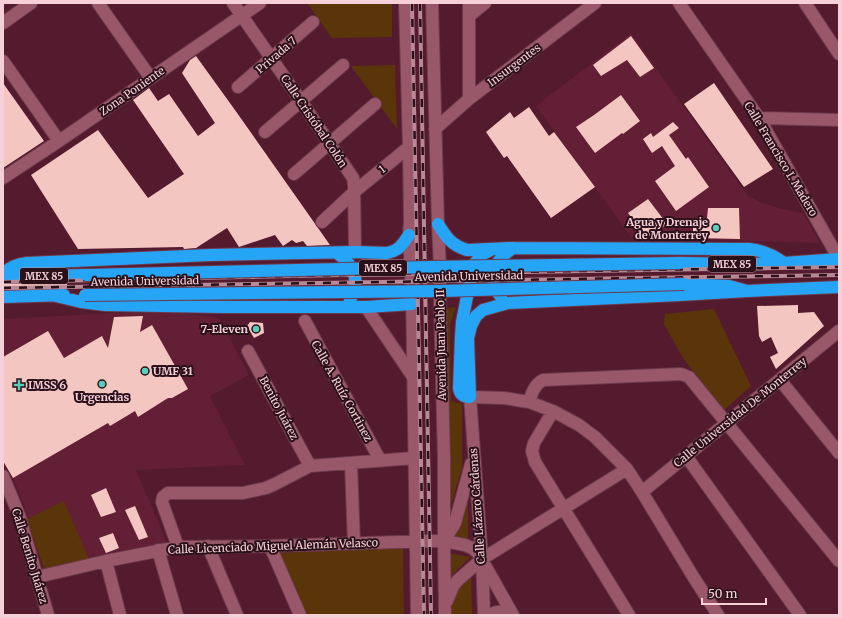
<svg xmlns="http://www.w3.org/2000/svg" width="842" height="618" viewBox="0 0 842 618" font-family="Merriweather,serif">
<rect width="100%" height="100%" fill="#541a2d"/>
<path fill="#621f35" d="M 631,33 L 747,195 L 760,202 L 778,208 L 803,213 L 820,243 L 631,237 L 536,106 Z
M 111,313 L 183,313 L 219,318 L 249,375 L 210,396 L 245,465 L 136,470 L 167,543 L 89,559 L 64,501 L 27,519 L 25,508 L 13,478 L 3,461 L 3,319 Z"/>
<path fill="#5b350a" d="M 307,3 L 392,3 L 392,37 L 332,38 Z
M 395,65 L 397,129 L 351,66 Z
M 456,307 L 450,324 L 451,401 L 462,404 L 462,468 L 447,519 L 441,309 Z
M 714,309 L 751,386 L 724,410 L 683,358 L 664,324 L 665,314 Z
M 468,479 L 468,539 L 454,537 Z
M 64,501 L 89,559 L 44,569 L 27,519 Z
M 403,548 L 404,615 L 302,615 L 274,553 Z
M 448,553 L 470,557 L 448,579 Z
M 471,571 L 472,615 L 452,615 L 452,589 Z"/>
<path fill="#f3c6c2" d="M 631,36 L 654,68 L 640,77 L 627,60 L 601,76 L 593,65 Z
M 196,56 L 235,110 L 330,245 L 307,246 L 303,241 L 296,243 L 292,240 L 283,246 L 275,235 L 239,247 L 227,228 L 196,248 L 184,249 L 183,247 L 78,249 L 31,175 L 98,130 L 148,198 L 184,174 L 133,100 L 149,88 L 158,101 L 169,94 L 198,136 L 215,123 L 182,73 L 190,60 Z
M 3,83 L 44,141 L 3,168 Z
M 714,83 L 773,169 L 744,187 L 684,104 Z
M 621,95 L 640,121 L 623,134 L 622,133 L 595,153 L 576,127 L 594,115 Z
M 529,107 L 549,136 L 554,132 L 595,187 L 551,218 L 507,156 L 504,158 L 486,132 L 510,112 L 514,118 Z
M 673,122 L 679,128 L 669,135 L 686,159 L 688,157 L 709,187 L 676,211 L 655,181 L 675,166 L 662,146 L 652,153 L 643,139 L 651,133 L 653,137 Z
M 648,199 L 667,224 L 647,238 L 628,213 Z
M 708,208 L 739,208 L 740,239 L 693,238 L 693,219 L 707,218 Z
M 67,283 L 67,288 L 64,288 L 3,290 L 3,284 Z
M 798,305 L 798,313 L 814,312 L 824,326 L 776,369 L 770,357 L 778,353 L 771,337 L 762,342 L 759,336 L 757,306 Z
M 143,316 L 140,332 L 152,325 L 188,389 L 172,398 L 168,398 L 138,417 L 135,411 L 110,426 L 108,423 L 13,478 L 3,461 L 3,357 L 48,331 L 64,358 L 102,336 L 108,348 L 114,317 Z
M 250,322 L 263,323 L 264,333 L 254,338 L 247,326 Z
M 106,488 L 116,512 L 101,517 L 91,495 Z
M 135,506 L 148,537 L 139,540 L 125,510 Z
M 113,533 L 119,548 L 106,553 L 99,538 Z"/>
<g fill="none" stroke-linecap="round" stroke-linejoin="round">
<g stroke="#6c3a4d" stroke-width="14">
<path id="minor" d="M 98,3 L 150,77
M 233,3 L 301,101 L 353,178 L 354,185 L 355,252
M 405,3 L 409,147 L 410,221 L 409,235 L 412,291 L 417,615
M 432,3 L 438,224 L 440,268 L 440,302 L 444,459 L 444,541 L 445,615
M 679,3 L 759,118 L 839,259
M 805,3 L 839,54
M 469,16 L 485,3
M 3,23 L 31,3
M 3,61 L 59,141
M 238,87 L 313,22
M 469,99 L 469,3
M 759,118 L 839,120
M 435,129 L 469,99 L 595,3
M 265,132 L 343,65
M 294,174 L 375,104
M 3,178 L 59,141 L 260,3
M 322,222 L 354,192 L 409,147
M 366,307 L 413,377
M 305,321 L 380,460
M 248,351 L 310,466
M 780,380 L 839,453
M 529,402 C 532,393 534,385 543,380 L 681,374 L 689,377 L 839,561
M 553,411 L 534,443 L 532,451 L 535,462 L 629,615
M 686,456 L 800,615
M 351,463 L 354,544
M 3,476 L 19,515 L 48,615
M 642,492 L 839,331
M 444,541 L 455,523 L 471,464
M 208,546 L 237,615
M 270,546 L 300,615
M 178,547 L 162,502 L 163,497 L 168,493 L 243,493 L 266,488 L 275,484 L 310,466 L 414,458
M 158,550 L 177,615
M 106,561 L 120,615
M 37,577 L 106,561 L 178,547 L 270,546 L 430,541 L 444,541 L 465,545 L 472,548 L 478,553 L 513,615
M 447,601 L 453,586 L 458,580 L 482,559 L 627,469
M 484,615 L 482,559 L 470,397 L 504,398 L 529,402 L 553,411 L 579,425 L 595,437 L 627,469 L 642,492 L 694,578 L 718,615
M 490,615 C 497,610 504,611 512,614"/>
</g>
<g stroke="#6c3a4d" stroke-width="14">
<path id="highway" d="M 438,224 C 446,237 451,245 467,250 L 513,248 L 749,249 C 762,250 773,255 784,263
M 493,249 L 483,254 L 479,258 L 475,263 L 472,271 L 462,322 L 461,337 L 459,388 C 460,395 463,397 470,397 L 468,338 L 471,326 L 476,316 L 483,310 L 508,303 L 679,295 L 747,291
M 337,253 C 354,265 361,280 350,300
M 680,263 L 745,264 L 784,263 L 839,259
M 3,274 C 10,267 17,264 27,263 L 210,255 L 355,252 L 387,253 C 400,250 402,245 409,235
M 3,277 L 86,275
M 684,284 L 729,286 L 747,291 L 839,287
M 56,296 L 81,302 L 105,305 L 223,307 L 366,307 L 412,304
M 3,297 L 64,295
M 501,297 C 485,278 495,260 513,248"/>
</g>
<use href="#minor" stroke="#99586a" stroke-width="12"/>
<use href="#highway" stroke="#26a5f6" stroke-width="12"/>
<g stroke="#b88a97" stroke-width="4">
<path id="rail" d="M 412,3 L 424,615
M 420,3 L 431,615
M 3,282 L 394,274 L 839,267
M 3,288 L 639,278 L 839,275"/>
</g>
<use href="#rail" stroke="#2a1018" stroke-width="2.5" stroke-dasharray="8" stroke-linecap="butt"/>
<g stroke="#6c3a4d" stroke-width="14" stroke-linecap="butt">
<path id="highway-bridge" d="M 86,275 L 431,267 L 680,263
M 85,295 L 440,291 L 684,284"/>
</g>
<use href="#highway-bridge" stroke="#26a5f6" stroke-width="12"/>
</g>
<g fill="#59cebe" stroke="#2a1018" stroke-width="1.5">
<circle cx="716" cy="228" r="4"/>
<circle cx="256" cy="329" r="4"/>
<circle cx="145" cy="371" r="4"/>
<circle cx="102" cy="384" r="4"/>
<path d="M17 379h4v4h4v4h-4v4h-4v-4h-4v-4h4z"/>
</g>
<g text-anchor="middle" stroke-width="4" stroke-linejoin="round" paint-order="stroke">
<g fill="#2a1018" stroke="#b9969f" stroke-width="1">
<rect x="708" y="256" width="48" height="16" rx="3"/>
<rect x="359" y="260" width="48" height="16" rx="3"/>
<rect x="20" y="268" width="48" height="16" rx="3"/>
</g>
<g font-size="10" font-weight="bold" fill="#f6d0d9">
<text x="732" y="268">MEX 85</text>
<text x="383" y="272">MEX 85</text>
<text x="44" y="280">MEX 85</text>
</g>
<g font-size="11" fill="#f6d0d9" stroke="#2a1018">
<text transform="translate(276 55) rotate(-41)" y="4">Privada 7</text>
<text transform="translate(514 65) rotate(-37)" y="4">Insurgentes</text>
<text transform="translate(132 91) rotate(-35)" y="4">Zona Poniente</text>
<text transform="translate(314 121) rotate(56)" y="4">Calle Cristóbal Colón</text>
<text transform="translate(781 159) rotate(59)" y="4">Calle Francisco I. Madero</text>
<text transform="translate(382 169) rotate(-39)" y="4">1</text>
<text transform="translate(469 276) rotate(-1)" y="4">Avenida Universidad</text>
<text transform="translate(145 281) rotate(-1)" y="4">Avenida Universidad</text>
<text transform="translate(441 345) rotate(-91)" y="4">Avenida Juan Pablo II</text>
<text transform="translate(342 391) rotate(61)" y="4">Calle A. Ruíz Cortinez</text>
<text transform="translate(279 408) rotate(62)" y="4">Benito Juárez</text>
<text transform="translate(740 412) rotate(-39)" y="4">Calle Universidad De Monterrey</text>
<text transform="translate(477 506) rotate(-94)" y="4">Calle Lázaro Cárdenas</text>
<text transform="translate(273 546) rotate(-2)" y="4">Calle Licenciado Miguel Alemán Velasco</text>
<text transform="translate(30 556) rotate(73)" y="4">Calle Benito Juárez</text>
</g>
<g font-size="11" font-weight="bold" fill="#f6d0d9" stroke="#2a1018" text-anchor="end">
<text x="708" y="226">Agua y Drenaje<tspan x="708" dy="13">de Monterrey</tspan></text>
<text x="248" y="333">7-Eleven</text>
<text x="153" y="375" text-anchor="start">UMF 31</text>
<text x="28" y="389" text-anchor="start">IMSS 6</text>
<text x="102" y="401" text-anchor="middle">Urgencias</text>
</g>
</g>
<rect width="842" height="618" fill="none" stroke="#f6d0d9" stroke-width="8"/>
<path d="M702 598v6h64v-6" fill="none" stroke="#f6d0d9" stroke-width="2"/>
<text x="708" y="598" font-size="12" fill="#f6d0d9" stroke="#2a1018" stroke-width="3" paint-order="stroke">50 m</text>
</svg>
